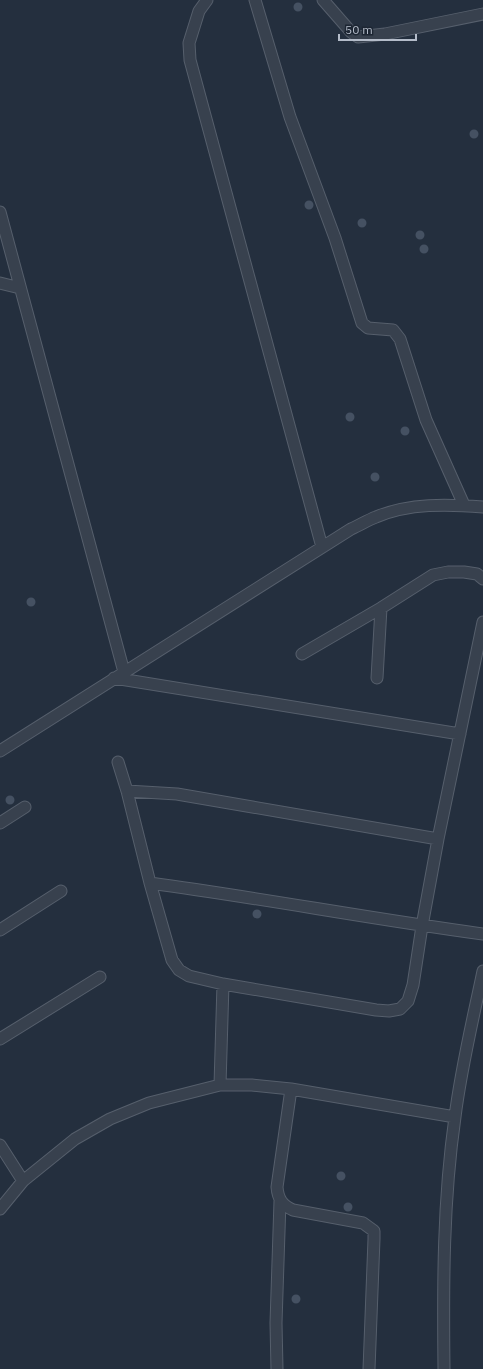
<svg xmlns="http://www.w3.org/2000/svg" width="483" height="1369" viewBox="0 0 483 1369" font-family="'IBM Plex Sans',sans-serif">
<rect width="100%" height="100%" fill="#242f3e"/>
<path fill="#455162" d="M293.5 7a4.5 4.5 0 1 1 9 0a4.5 4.5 0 1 1-9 0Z
M469.5 134a4.5 4.5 0 1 1 9 0a4.5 4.5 0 1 1-9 0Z
M304.5 205a4.5 4.5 0 1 1 9 0a4.5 4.5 0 1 1-9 0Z
M357.5 223a4.5 4.5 0 1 1 9 0a4.5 4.5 0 1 1-9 0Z
M415.5 235a4.5 4.5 0 1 1 9 0a4.5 4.5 0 1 1-9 0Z
M419.5 249a4.5 4.5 0 1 1 9 0a4.5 4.5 0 1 1-9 0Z
M345.5 417a4.5 4.5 0 1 1 9 0a4.5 4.5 0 1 1-9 0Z
M400.5 431a4.5 4.5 0 1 1 9 0a4.5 4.5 0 1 1-9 0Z
M370.5 477a4.5 4.5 0 1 1 9 0a4.5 4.5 0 1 1-9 0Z
M26.5 602a4.5 4.5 0 1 1 9 0a4.5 4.5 0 1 1-9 0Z
M5.5 800a4.5 4.5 0 1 1 9 0a4.5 4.5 0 1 1-9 0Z
M252.5 914a4.5 4.5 0 1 1 9 0a4.5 4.5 0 1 1-9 0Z
M336.5 1176a4.5 4.5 0 1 1 9 0a4.5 4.5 0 1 1-9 0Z
M343.5 1207a4.5 4.5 0 1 1 9 0a4.5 4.5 0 1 1-9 0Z
M291.5 1299a4.5 4.5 0 1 1 9 0a4.5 4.5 0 1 1-9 0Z"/>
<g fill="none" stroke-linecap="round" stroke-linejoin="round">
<g stroke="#565f6c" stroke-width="13">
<path id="street" d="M 207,0 L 199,11 L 189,43 L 190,60 L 322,547
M 255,0 L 290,117 L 335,238 L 362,323 L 368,328 L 393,330 L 400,339 L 426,420 L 464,505
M 323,0 L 351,32 L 358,37 L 385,34 L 483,14
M 0,212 L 124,672
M 0,283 L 20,288
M 302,654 L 381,608 L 433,575 L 448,572 L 464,572 L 477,574 L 483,579
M 114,678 L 460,734
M 377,678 L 381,608
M 0,751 L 351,529 C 360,525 368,520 376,517 C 409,503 448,504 483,507
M 118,762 L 127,791 L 150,883 L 172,960 L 179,970 L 189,976 L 223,984 L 376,1010 L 389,1011 L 400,1009 L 408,1001 L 413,985 L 422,926 L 438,839 L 483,622
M 127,791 L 177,794 L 438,839
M 0,823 L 25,807
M 150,883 C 261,898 372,919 483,934
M 0,930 L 61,891
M 0,1039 L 100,977
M 220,1085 L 223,984
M 291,1089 L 277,1187 C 278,1199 282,1205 293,1210 L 363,1223 L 374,1231 L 374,1239 L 369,1369
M 0,1145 L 23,1181
M 0,1209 L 23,1181 L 75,1139 L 110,1119 L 149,1103 L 220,1085 L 252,1085 L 291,1089 L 455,1117
M 277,1369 L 276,1323 L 280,1201
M 444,1369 C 443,1285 443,1201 455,1117 C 461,1068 473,1019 483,971"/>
</g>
<use href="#street" stroke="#38414e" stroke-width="11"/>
</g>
<path d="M339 34v6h77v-6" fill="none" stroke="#b4bcc9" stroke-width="2"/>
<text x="345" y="34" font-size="12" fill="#b4bcc9" stroke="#1d2633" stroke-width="3" paint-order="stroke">50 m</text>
</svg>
